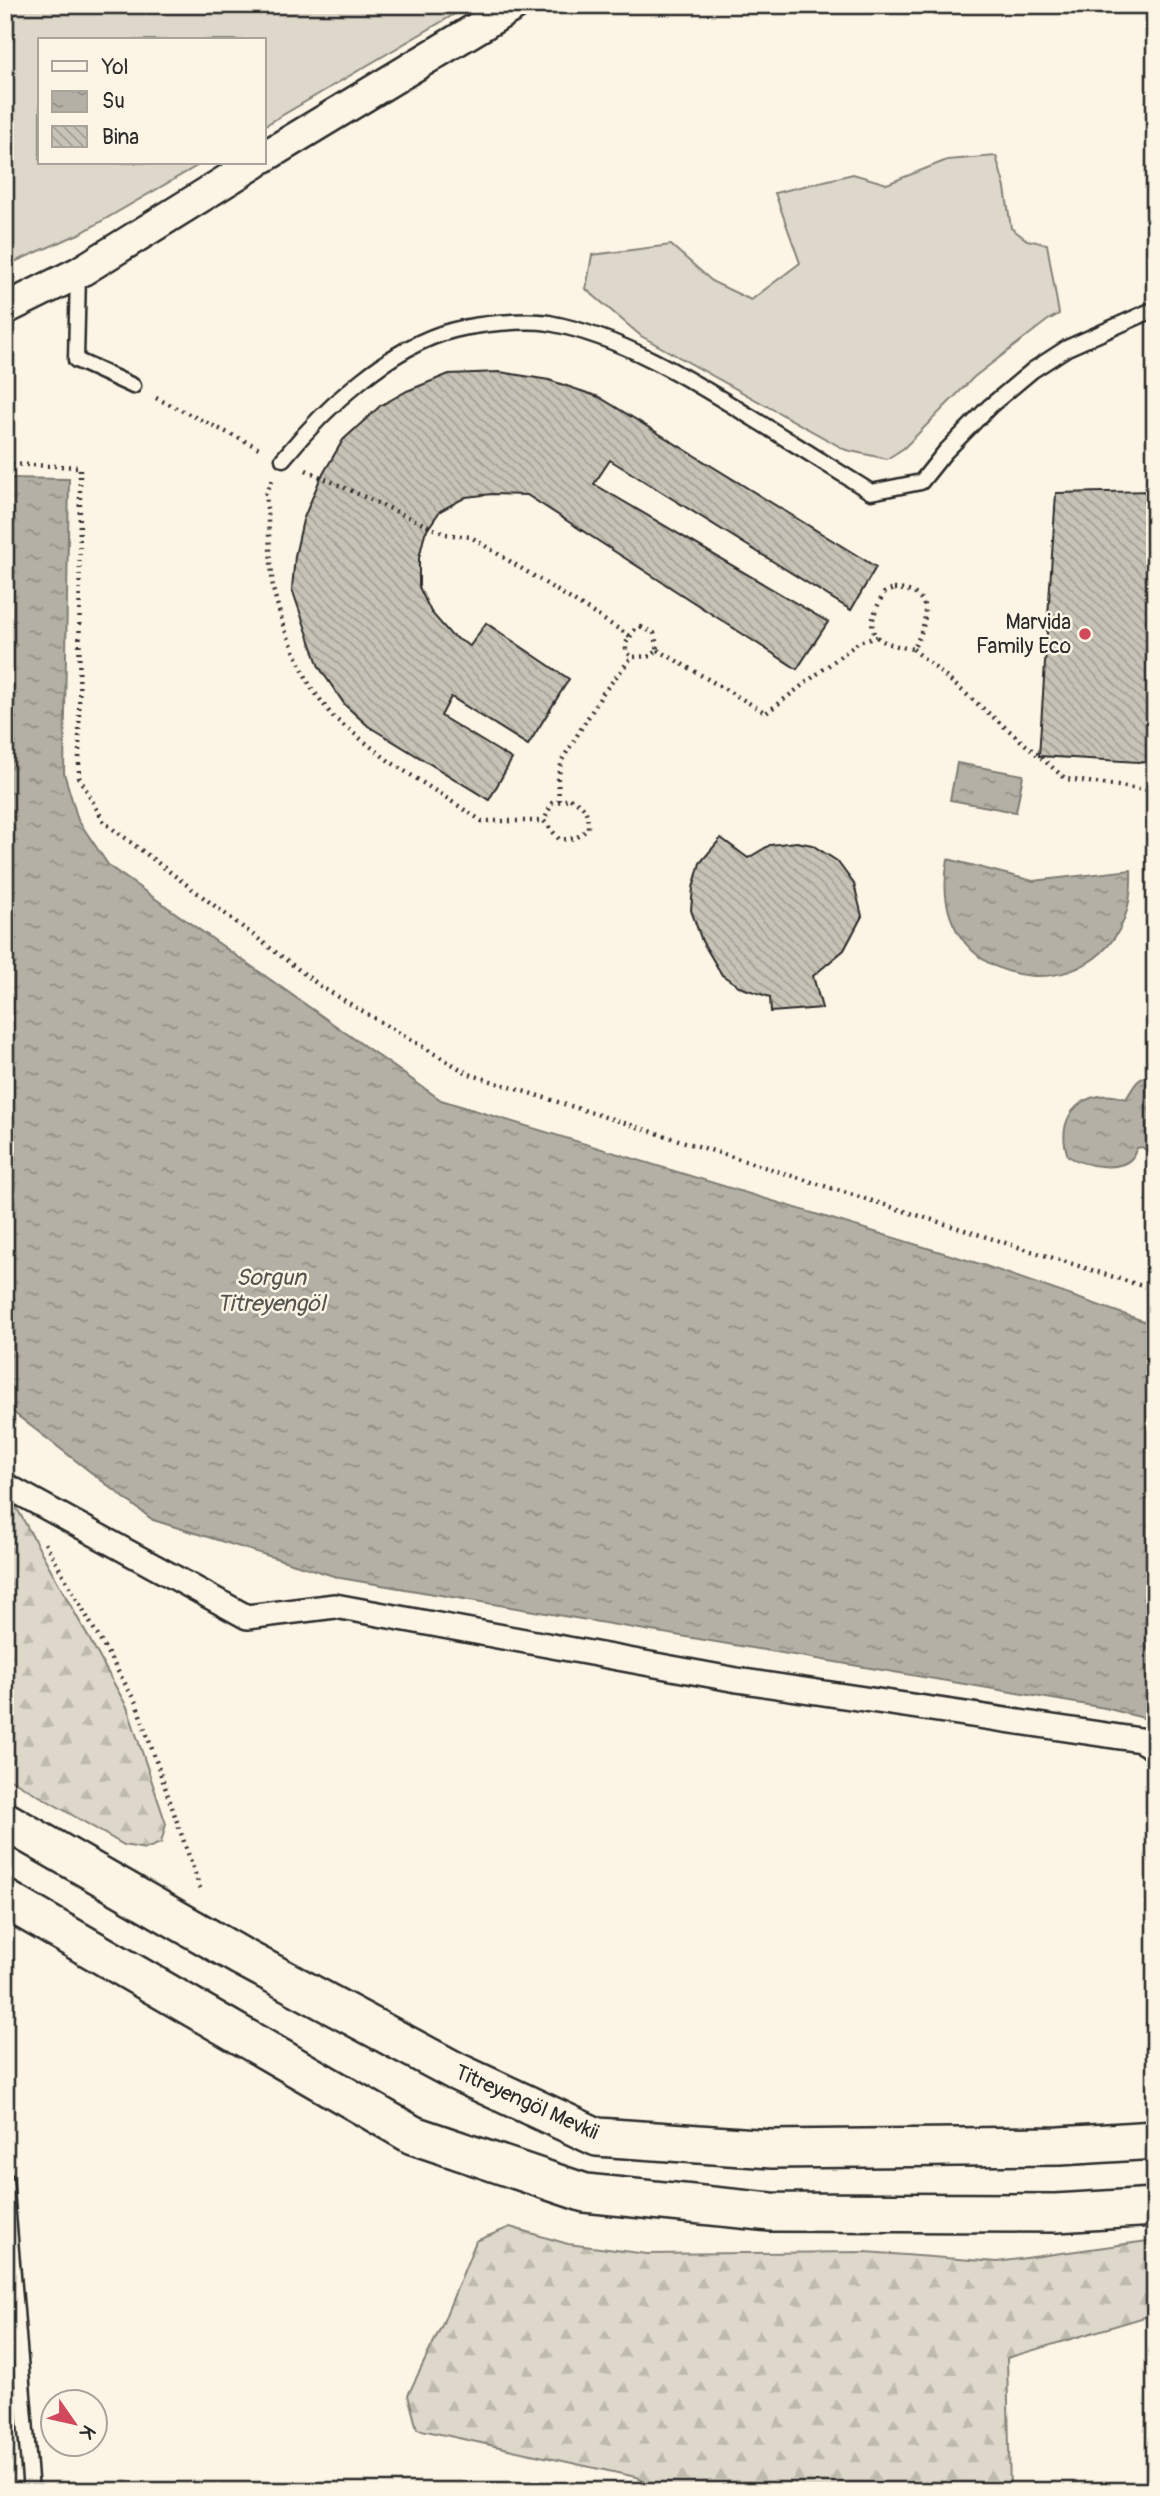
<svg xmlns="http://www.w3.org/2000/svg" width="1160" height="2496" viewBox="0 0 1160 2496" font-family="Pangolin,sans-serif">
<defs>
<pattern id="forest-firs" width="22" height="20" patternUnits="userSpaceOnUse" patternTransform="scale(1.75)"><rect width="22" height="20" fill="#ded8ca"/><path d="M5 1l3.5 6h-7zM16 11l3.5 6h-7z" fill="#bfbaae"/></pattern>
<pattern id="water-ripples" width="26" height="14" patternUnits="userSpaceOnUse" patternTransform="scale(1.75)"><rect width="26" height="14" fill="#b4b0a5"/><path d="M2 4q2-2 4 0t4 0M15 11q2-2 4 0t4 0" fill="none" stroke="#938f87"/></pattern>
<pattern id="building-back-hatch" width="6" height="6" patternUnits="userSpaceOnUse" patternTransform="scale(1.75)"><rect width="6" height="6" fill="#c8c3b7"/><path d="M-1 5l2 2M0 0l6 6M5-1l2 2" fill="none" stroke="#a39f95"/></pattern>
</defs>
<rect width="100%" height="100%" fill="#fcf5e5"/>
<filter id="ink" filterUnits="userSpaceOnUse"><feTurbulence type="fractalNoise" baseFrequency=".0143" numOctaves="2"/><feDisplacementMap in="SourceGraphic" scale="14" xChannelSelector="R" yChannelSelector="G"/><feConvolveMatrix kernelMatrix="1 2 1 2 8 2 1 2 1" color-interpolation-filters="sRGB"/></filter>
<g filter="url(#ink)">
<path fill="#ded8ca" stroke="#84827a" stroke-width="2" d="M 5,5 L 470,5 L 264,126 L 264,40 L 40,40 L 40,163 L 202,163 L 81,233 L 5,266 Z
M 996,156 L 1005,188 L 1011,228 L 1027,240 L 1047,244 L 1059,314 L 1048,320 L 974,377 L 904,448 L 887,459 L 846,450 L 641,336 L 586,289 L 592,255 L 671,245 L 713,282 L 751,300 L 800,263 L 775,193 L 853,174 L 887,184 L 947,160 Z"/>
<path fill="url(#forest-firs)" stroke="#84827a" stroke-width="2" d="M 5,1498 L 14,1503 L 127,1707 L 166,1824 L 161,1843 L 145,1849 L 124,1845 L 5,1776 Z
M 510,2227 L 568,2244 L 647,2254 L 866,2252 L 997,2262 L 1155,2240 L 1155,2314 L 1007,2358 L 1010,2491 L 661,2491 L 636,2477 L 417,2429 L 408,2395 L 442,2325 L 476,2241 Z"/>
<path fill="url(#water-ripples)" stroke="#7d7b74" stroke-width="2" d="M 5,478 L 69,479 L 64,773 L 78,820 L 109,866 L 441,1100 L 980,1264 L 1155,1325 L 1155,1721 L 1105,1708 L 340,1578 L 153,1520 L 5,1406 Z
M 957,763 L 1023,775 L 1016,812 L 950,800 Z
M 948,859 L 1033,881 L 1131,870 C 1138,1021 920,1005 948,859 Z
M 1151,1075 L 1155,1076 L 1155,1157 L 1142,1147 L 1137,1148 C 1136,1149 1133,1158 1132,1158 C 1119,1173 1082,1165 1068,1156 C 1053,1115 1086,1085 1126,1099 C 1134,1087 1136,1078 1151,1075 Z"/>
<path fill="url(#building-back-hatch)" stroke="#2b2b2b" stroke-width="2" d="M 500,372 L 549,380 L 599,397 L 876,567 L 851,610 L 610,460 L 594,484 L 828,622 L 797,669 L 527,495 L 492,494 L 466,497 L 440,511 L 425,533 L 419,558 L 419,587 L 431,612 L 451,635 L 470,646 L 486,623 L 569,679 L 528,745 L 451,697 L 441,716 L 512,759 L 489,800 L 368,726 L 345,705 L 319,667 L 292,589 L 295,556 L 303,520 L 320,479 L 343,440 L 380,406 L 407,391 L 449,374 Z
M 1155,491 L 1155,763 L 1039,756 L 1056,493 Z
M 721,838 L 748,858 L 770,845 L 797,842 L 812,845 L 837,861 L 854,884 L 862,916 L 844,950 L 813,976 L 822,1008 L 771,1012 L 770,997 L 742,988 L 722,975 L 702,941 L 691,910 L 693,888 L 700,863 Z"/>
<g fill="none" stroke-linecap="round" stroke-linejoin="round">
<g stroke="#2b2b2b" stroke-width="19">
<path id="service" d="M 78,273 L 76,360 L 133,386
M 283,459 C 324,409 389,346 454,330 C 478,324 525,319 549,323 C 623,337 691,380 754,419 C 793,443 833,468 871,492 L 921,482 L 945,452 L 990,406 L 1033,370 L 1067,348 L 1155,309
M 5,2179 L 31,2491"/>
</g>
<g stroke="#2b2b2b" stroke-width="28">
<path id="pedestrian" d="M 5,1485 L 247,1617 L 335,1606 L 737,1680 L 1140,1740 L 1155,1749"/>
</g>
<g stroke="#2b2b2b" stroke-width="35">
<path id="minor" d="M 264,157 L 515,5
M 5,309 L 78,273 L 255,163"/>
</g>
<g stroke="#2b2b2b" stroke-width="42">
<path id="tertiary" d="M 5,1821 L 240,1956 L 455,2071 L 597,2137 L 772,2149 L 1060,2146 L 1155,2140
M 5,1899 L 413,2135 L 585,2193 L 771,2212 L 1056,2213 L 1155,2207"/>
</g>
<path stroke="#2b2b2b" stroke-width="4.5" stroke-dasharray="2 5" stroke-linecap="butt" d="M 156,398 L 261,449
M 5,464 L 80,467 L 79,777 L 104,822 L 323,988 L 469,1074 L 1155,1290
M 306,470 L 445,534 L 471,537 L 630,636
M 272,480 L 266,494 L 273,589 L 284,628 L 310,686 L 333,717 L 389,761 L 482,821 L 544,821
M 894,589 C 936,590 928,623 913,649 C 869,642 863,632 884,593 Z
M 641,627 L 654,633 L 658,650 L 651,656 L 632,657 L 626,651 L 626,643 L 635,629 Z
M 913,649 L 1066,779 L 1155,791
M 658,650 L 766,713 L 859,642 L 877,637
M 570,799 C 586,805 588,813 588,828 C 579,838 572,840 559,839 L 544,821 L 552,803 Z
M 559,801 L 558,779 L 562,760 L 603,693 L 632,657
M 45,1543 L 136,1703 L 201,1891"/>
<use href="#service" stroke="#fcf5e5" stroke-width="14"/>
<use href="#pedestrian" stroke="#fcf5e5" stroke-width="23"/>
<use href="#minor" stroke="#fcf5e5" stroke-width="30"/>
<use href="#tertiary" stroke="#fcf5e5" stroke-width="37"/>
</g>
</g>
<circle fill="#d1495b" stroke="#fcf5e5" stroke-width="2.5" cx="1085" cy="634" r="7"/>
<g text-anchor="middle" stroke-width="5" stroke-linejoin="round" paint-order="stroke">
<g font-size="21" fill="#2b2b2b" stroke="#fcf5e5" text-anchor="end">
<text x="1071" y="629">Marvida<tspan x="1071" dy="24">Family Eco</tspan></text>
</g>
<g font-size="21" fill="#2b2b2b" stroke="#fcf5e5">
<text transform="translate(527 2102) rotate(24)" y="7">Titreyengöl Mevkii</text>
</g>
<g font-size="23" font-style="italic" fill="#545350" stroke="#fcf5e5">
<text x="271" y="1285">Sorgun<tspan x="271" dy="26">Titreyengöl</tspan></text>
</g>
</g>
<rect width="1160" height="2496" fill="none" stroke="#fcf5e5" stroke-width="28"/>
<rect x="14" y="14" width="1132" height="2468" fill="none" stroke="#2b2b2b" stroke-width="2.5" filter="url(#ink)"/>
<rect x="38" y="38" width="228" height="126" fill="#fcf5e5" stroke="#a8a49b" stroke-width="2"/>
<rect x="52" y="61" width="35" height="10" fill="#fcf5e5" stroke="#a8a49b" stroke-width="2"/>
<text x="102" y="74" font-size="21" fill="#2b2b2b">Yol</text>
<rect x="52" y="91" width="35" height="21" fill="url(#water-ripples)" stroke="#a8a49b" stroke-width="2"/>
<text x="102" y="108" font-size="21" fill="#2b2b2b">Su</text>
<rect x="52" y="126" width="35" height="21" fill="url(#building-back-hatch)" stroke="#a8a49b" stroke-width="2"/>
<text x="102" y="144" font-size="21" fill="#2b2b2b">Bina</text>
<g transform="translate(74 2423) rotate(124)"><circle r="33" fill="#fcf5e5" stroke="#a8a49b" stroke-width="2"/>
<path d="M0-5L12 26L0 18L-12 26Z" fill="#d1495b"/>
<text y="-10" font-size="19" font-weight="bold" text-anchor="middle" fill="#2b2b2b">K</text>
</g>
</svg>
